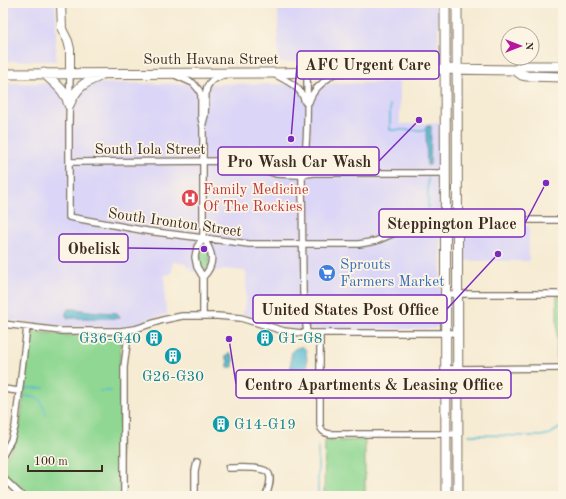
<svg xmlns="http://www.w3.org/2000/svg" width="566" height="499" viewBox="0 0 566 499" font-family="'Old Standard TT',serif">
  <rect width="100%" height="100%" fill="#fcf5e5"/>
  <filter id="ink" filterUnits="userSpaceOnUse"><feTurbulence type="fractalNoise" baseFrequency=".025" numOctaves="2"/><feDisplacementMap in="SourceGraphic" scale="8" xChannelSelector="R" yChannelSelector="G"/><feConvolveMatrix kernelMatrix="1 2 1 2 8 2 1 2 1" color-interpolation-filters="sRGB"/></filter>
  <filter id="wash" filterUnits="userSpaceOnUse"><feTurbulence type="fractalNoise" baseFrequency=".012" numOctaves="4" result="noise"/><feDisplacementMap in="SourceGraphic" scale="16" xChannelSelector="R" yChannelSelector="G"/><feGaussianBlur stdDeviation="0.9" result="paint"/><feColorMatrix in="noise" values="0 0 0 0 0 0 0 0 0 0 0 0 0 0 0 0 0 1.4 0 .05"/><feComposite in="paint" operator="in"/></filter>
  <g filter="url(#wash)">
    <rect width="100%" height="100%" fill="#f6ebd3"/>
    <path fill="#dbd6f7" d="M3,3H56V61H3Z
      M278,3H438V56L435,59H340L278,63Z
      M400,82V124L440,123L441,320L440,325L437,327L432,329H318L295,328L283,326L242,314L246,304V271L222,269V271H213L211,275L207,277H200L198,276L196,272H191V267L187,268L186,264L173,262L172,271L169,275H165V302L168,314L135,324L117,327L62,326L3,320V83L276,84L383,83Z
      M465,225L529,226V261H463V228Z"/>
    <path fill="#8fd792" stroke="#658058" d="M203,238L210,249L208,272L200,274L195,261Z
      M557,296H563V365H557Z
      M37,332L65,335H110L116,336L121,339V345L120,358V496H28L3,472V462L13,446L18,432L20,424L31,335L32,333Z
      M365,440V496H324L325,441Z"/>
    <path fill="#55bad4" stroke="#487279" d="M426,126H431L430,165H427Z
      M68,309H74L96,312L117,313L120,318H68L66,316V313Z
      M300,347H303L306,350C307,357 309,383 299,384C297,384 295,384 294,383C290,379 290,356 292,352C293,349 297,348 300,347Z
      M228,353H231V356H233V367H228V359H226V356H228Z"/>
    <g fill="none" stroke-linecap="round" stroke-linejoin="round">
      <path stroke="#55bad4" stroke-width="1.5" d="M390,105V130H426
        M428,178V208
        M26,388H44
        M100,391H111
        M25,396C42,398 41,399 46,415
        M469,435L541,436L550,434L563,426
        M318,446V496"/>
    </g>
  </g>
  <g filter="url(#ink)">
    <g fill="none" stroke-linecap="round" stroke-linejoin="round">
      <defs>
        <path id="street" d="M70,73L69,123V217L147,231L203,238L249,244H359L376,241L413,225L424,223L457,220H563
          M307,73C307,96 308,120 306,144C306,154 303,164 302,175L303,293L307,334
          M274,74C287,81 301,86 305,102
          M175,75L193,83L199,90L201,95V117L203,127V238C213,252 216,264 203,277
          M309,102C313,88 325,81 336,72
          M203,123L205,115L206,92L207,87L211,81L223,75
          M69,162L232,161L249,164L276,174L298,175L314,173H445
          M445,294H563
          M203,316V277L197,267L195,257L197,247L203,238
          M3,324L61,331H120L135,329L163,320L182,316H217L241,318L284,331L302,333H457
          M320,334V425C321,431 324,433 330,434H457
          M445,369L563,368
          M3,389L19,391
          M3,455L11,440L15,427L27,327
          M229,468C237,468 266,466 269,474C272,480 268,490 266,496
          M3,478L22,496
          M124,496V367L127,344V330
          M195,496V471L197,462"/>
        <path id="secondary" d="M61,3L62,29L68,41L70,49V73"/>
        <path id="primary" d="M445,3L446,496
          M457,3L458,496
          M515,70L522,75L527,76L563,77
          M44,73C54,83 66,90 69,105
          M3,74L274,73L445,69L515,70L519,68L525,66H563
          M69,105C77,87 83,83 100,76"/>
      </defs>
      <use href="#street" stroke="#7c6e5d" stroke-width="8"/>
      <use href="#secondary" stroke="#7c6e5d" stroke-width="10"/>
      <use href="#primary" stroke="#7c6e5d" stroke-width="11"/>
      <use href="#street" stroke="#fff" stroke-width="5.5"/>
      <use href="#secondary" stroke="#fff" stroke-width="8"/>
      <use href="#primary" stroke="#fff" stroke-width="9"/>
    </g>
  </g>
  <defs>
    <symbol id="hospital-disc" viewBox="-11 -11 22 22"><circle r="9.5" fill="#e0444e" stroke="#fcf5e5"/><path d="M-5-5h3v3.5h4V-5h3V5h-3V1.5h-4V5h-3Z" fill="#fff"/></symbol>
    <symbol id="supermarket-disc" viewBox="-11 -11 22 22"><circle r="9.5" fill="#3f7fe0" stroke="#fcf5e5"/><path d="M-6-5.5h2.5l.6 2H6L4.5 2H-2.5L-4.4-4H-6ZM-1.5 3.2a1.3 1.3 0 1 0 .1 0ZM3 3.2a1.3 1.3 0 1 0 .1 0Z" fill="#fff"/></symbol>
    <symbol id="building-disc" viewBox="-11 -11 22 22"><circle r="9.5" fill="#0f9aa8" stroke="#fcf5e5"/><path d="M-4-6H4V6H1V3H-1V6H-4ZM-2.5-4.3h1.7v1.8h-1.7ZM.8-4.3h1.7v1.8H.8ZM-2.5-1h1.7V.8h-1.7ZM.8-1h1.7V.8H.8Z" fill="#fff"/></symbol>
  </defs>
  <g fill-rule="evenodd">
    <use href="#hospital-disc" x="180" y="188" width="20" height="20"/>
    <use href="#supermarket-disc" x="317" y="263" width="20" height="20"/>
    <use href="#building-disc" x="144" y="328" width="20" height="20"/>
    <use href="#building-disc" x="255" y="328" width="20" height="20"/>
    <use href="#building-disc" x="163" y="346" width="20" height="20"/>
    <use href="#building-disc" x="211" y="414" width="20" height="20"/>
  </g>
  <g text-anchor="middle" stroke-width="3.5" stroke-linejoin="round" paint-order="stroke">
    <g font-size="15" fill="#3b2a1e" stroke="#fcf5e5">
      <text x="211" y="64">South Havana Street</text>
      <text x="150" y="154">South Iola Street</text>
      <text transform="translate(175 222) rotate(8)" y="5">South Ironton Street</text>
    </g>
    <g font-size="15" fill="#be3a42" stroke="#fcf5e5" text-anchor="start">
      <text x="203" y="194">Family Medicine<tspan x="203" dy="17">Of The Rockies</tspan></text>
    </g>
    <g font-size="15" fill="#366cbe" stroke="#fcf5e5" text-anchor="start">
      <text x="340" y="269">Sprouts<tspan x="340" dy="17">Farmers Market</tspan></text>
    </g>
    <g font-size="15" fill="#0d838f" stroke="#fcf5e5" text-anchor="start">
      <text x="141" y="343" text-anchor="end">G36-G40</text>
      <text x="278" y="343">G1-G8</text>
      <text x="173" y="381" text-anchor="middle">G26-G30</text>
      <text x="234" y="429">G14-G19</text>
    </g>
  </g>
  <path fill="none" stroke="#7b2cbf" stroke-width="1.5" d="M291 139L297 65M419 120L379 161M546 183L525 223M204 249L128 248M498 254L447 309M229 339L236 384"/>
  <g fill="#7b2cbf" stroke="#fcf5e5" stroke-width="1.5">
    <circle cx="291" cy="139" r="4"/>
    <circle cx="419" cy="120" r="4"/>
    <circle cx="546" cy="183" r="4"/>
    <circle cx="204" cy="249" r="4"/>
    <circle cx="498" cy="254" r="4"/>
    <circle cx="229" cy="339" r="4"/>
  </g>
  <g fill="#fcf5e5" stroke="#7b2cbf" stroke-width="1.5">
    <rect x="297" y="51" width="142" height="28" rx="4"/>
    <rect x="218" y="147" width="161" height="28" rx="4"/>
    <rect x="379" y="209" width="146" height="28" rx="4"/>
    <rect x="59" y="234" width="69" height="28" rx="4"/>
    <rect x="253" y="295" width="194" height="28" rx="4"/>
    <rect x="236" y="370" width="275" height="28" rx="4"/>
  </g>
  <g font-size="16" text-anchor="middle" font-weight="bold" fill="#3b2a1e">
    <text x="368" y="70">AFC Urgent Care</text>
    <text x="299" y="167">Pro Wash Car Wash</text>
    <text x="452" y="229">Steppington Place</text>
    <text x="94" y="254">Obelisk</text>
    <text x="350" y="315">United States Post Office</text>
    <text x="374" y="390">Centro Apartments &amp; Leasing Office</text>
  </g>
  <rect width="566" height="499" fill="none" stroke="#fcf5e5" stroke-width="16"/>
  <g transform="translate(520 46) rotate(90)"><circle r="19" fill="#fcf5e5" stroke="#afa495"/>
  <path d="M0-3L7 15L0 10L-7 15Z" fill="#b5179e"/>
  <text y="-6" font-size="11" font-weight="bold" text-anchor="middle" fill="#3b2a1e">N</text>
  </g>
  <path d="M28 465v6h74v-6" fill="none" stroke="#3b2a1e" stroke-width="2"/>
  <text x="34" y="465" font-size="12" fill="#3b2a1e" stroke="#fcf5e5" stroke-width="3" paint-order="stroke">100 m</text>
</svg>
